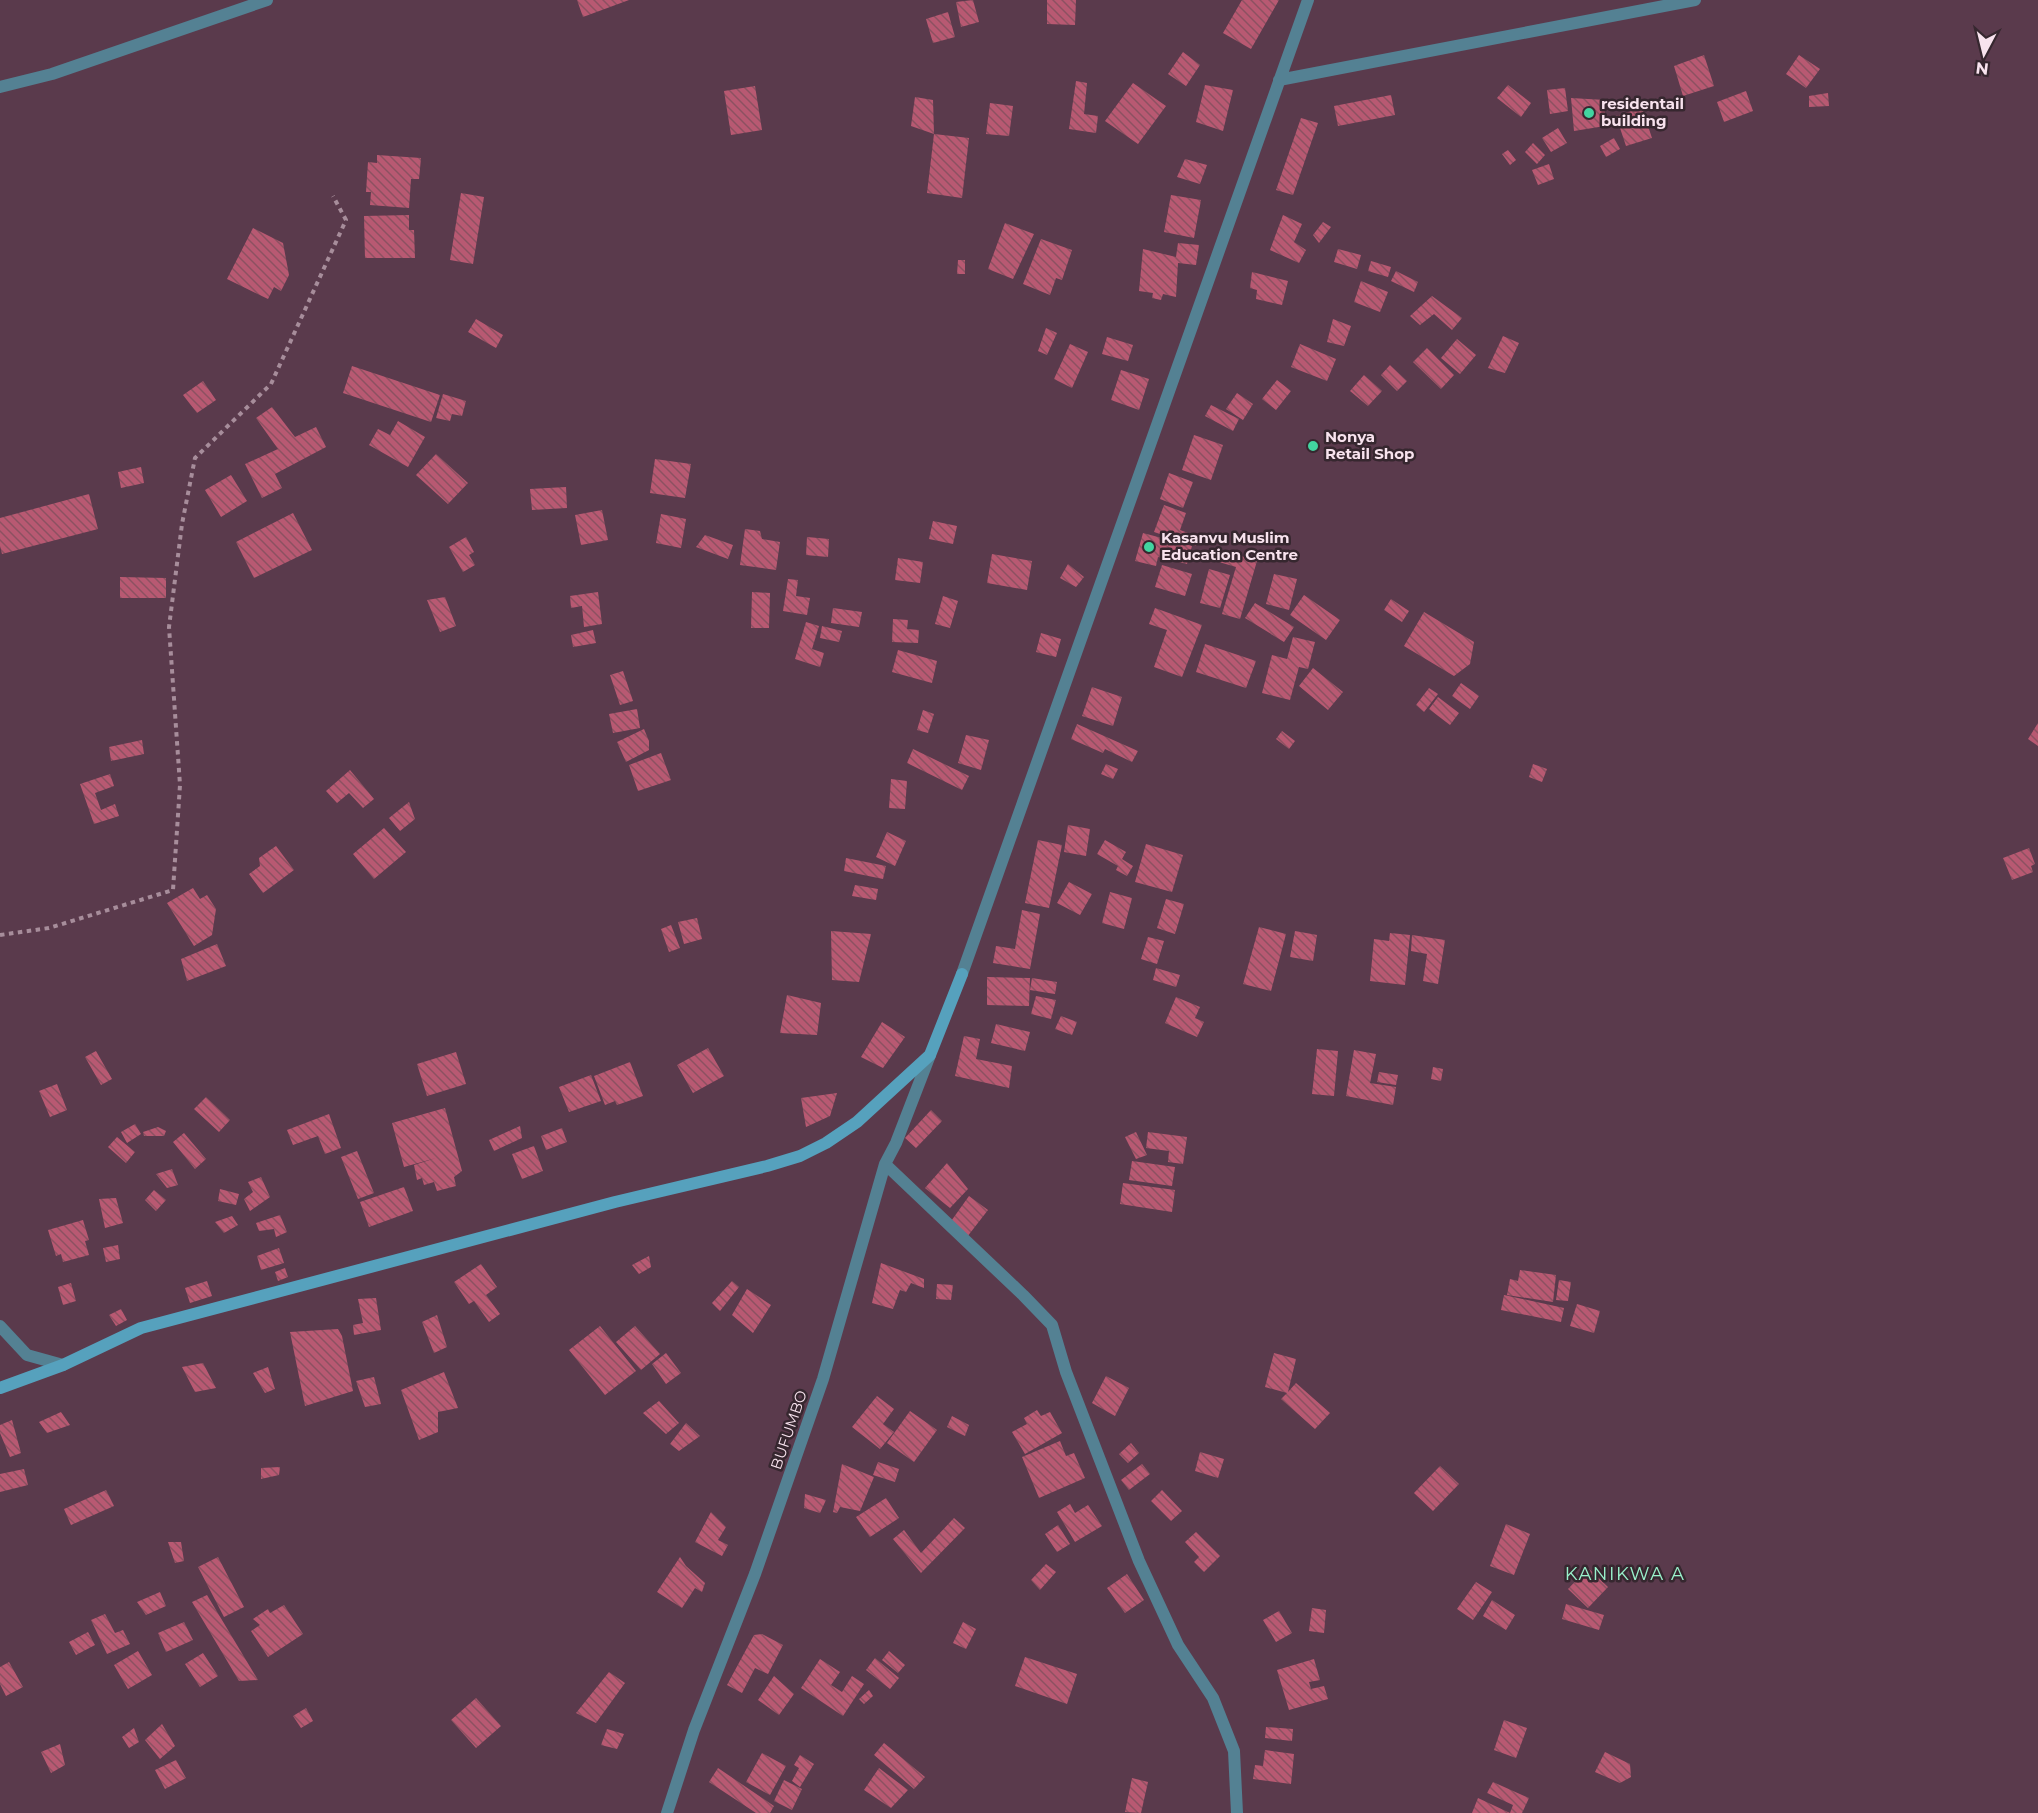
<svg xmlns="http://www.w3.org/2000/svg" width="2038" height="1813" viewBox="0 0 2038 1813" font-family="Montserrat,sans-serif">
  <defs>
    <pattern id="building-back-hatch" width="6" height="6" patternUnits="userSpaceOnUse" patternTransform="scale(1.5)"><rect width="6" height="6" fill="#b85972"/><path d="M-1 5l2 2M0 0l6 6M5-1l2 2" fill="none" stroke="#8c5161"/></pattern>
  </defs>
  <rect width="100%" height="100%" fill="#5a3a4c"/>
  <path fill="url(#building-back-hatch)" d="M577,0H629L583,17Z
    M973,0L979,22L961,27L956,2Z
    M1047,0H1076L1075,25L1047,24Z
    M1242,0H1279L1251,49L1223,33Z
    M948,12L955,37L933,43L926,19Z
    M1183,52L1200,65L1186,86L1168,74Z
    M1704,55L1714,86L1683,96L1674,66Z
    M1799,55L1820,69L1806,88L1786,74Z
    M1076,81L1087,83L1084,114L1098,116L1096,133L1069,129Z
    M1133,83L1166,106L1138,144L1105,121Z
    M1205,85L1233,90L1223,131L1196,122Z
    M1508,85L1531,103L1521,117L1497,98Z
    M755,86L762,130L731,135L724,91Z
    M1565,88L1568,111L1550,114L1547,90Z
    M1746,91L1753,111L1724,122L1717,102Z
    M1828,93L1829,106L1809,107V96Z
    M1391,95L1395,115L1338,126L1334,106Z
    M915,97L933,100L934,134L911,126Z
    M1571,98L1605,100V126L1574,131Z
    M990,103L1013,106L1009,136L986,134Z
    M1642,108L1652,138L1626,146L1616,116Z
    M1301,118L1318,123L1293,195L1276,190Z
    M1558,128L1567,143L1551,152L1542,138Z
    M934,134L969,138L962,198L927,193Z
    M1614,138L1620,149L1606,157L1600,146Z
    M1533,143L1545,155L1537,164L1525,152Z
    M1508,150L1516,160L1510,165L1502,154Z
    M377,155L421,158L419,179H411L409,208L370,205L371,192H366L368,162L377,163Z
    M1185,159L1207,165L1200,184L1177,177Z
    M1549,164L1554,179L1538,185L1532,170Z
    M461,193L484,197L473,264L450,260Z
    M1171,195L1201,200L1194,238L1164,232Z
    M409,215V230H414L415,258H365L364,216Z
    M1283,215L1302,224L1294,242L1306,250L1299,263L1270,250Z
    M1323,222L1331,227L1319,243L1313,235Z
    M1005,223L1034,234L1013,279L988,269Z
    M253,228L283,243L289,275L281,291L274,287L268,299L227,279Z
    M1041,239L1072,250L1062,280L1056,278L1050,295L1023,284Z
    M1178,243L1199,245L1196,265L1178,263L1176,297L1163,294L1161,300L1152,298L1153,293L1139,291L1143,249L1176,257Z
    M1338,249L1361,255L1357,269L1334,262Z
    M958,260H965V274H957Z
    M1371,261L1391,267L1388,277L1368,271Z
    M1396,271L1418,282L1414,292L1391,281Z
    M1252,272L1288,281L1282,305L1256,299L1257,290L1250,288Z
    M1361,281L1388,292L1380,312L1354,302Z
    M1432,296L1462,318L1452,330L1434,314L1420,325L1410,316Z
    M476,319L503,335L496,348L468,332Z
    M1333,319L1351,326L1344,346L1327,342Z
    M1046,328L1057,333L1047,355L1038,351Z
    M1503,336L1519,343L1505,373L1488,368Z
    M1107,337L1133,345L1128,361L1102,354Z
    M1457,339L1476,355L1460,374L1441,358Z
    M1070,344L1088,352L1072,388L1054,379Z
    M1300,344L1336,359L1327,381L1291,367Z
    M1427,348L1454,375L1441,389L1413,362Z
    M1390,365L1407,381L1397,391L1381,375Z
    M352,366L440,395L431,422L343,393Z
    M1121,370L1149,379L1139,410L1111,400Z
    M1364,375L1382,391L1368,406L1350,391Z
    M1277,380L1291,391L1276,410L1262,399Z
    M203,381L216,400L197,413L183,395Z
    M1237,393L1253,404L1243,420L1226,409Z
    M443,394L466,401L462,416L452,414L450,421L436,418Z
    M1211,405L1239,419L1233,431L1205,416Z
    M272,407L295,437L316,427L326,447L275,474L282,488L262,498L245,464L278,449L256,418Z
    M398,421L425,437L408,467L369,445L378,429L390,435Z
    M1194,435L1223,445L1211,480L1182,470Z
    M436,454L468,483L448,504L416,475Z
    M655,459L691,464L685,498L650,493Z
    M141,467L144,483L121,488L118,472Z
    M1169,473L1193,482L1183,508L1160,499Z
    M231,475L247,501L221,517L205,490Z
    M566,487L567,508L532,510L530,489Z
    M89,494L98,529L2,554L0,546V518Z
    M1164,505L1186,513L1180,530L1199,537L1196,546L1154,532Z
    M602,510L608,540L581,545L575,515Z
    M293,513L312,550L254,578L236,542Z
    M661,514L686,519L681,548L656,543Z
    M933,521L957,526L953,544L929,539Z
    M745,529L760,531L762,539L780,542L776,570L740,565Z
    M1143,533L1192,546L1187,564L1158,557L1156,566L1135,561Z
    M705,535L733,545L728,559L696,547Z
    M466,537L474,552L469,555L475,565L463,572L449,547Z
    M807,537L829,539L828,557L806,555Z
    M1223,550L1257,561L1240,619L1222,614L1236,567L1219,562Z
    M992,554L1032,561L1027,590L987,583Z
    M898,558L923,562L920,583L895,580Z
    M1068,564L1084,577L1076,587L1060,578Z
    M1162,565L1192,574L1185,596L1155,587Z
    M1209,569L1230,575L1220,608L1200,603Z
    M1274,574L1297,579L1289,610L1266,604Z
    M120,577L166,578V598H120Z
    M788,579L798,580L796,596L810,598L807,615L783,611Z
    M598,592L602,624L584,627L582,606L571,608L570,596Z
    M752,592L770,593L769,628H751Z
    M1304,595L1340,620L1326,640L1290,615Z
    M943,596L958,601L950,628L935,624Z
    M445,597L456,626L440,632L427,600Z
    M1391,599L1409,611L1402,622L1384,610Z
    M1255,603L1294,627L1284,642L1245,618Z
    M833,608L862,612L859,627L831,623Z
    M1155,608L1202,625L1182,677L1154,667L1167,630L1149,624Z
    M1424,612L1474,642L1470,664L1454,676L1404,646Z
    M893,619L908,620L907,629L919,630L918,643L892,642Z
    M806,622L819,626L812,649L824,653L820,667L795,659Z
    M822,626L842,631L839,642L820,638Z
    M593,630L596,643L573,647L571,635Z
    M1041,633L1061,639L1056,657L1036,652Z
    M1293,637L1315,642L1308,669L1299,667L1290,700L1262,693L1272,655L1287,659Z
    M1205,644L1256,661L1246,688L1196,672Z
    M898,650L937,661L932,683L892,672Z
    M1313,668L1343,692L1328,710L1299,686Z
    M623,671L633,701L620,705L610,675Z
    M1461,683L1479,696L1470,709L1452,696Z
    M1092,687L1122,697L1113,726L1082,716Z
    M1429,688L1438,694L1424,712L1416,705Z
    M1438,697L1459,713L1450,725L1429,709Z
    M637,709L640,728L613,733L609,714Z
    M923,710L934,714L928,733L917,730Z
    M2038,723V746L2028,739Z
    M1077,724L1138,751L1132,762L1105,749L1103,753L1071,739Z
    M644,729L649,741V750L626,762L617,742Z
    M1282,731L1295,741L1289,749L1276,739Z
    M966,735L989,740L981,770L958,763Z
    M142,740L144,754L111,761L109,747Z
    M913,749L969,776L962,790L907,763Z
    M661,753L671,780L638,791L629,765Z
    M1106,764L1118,769L1113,779L1101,774Z
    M1533,764L1547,769L1542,782L1529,777Z
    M350,770L374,799L363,808L349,793L337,803L326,791Z
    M110,774L114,786L95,793L101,810L115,804L119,816L94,824L80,784Z
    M891,779L907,781L905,809L889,808Z
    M409,802L415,819L400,831L389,818Z
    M1068,825L1090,829L1086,856L1064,852Z
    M384,828L406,852L374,879L353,854Z
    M887,832L906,841L895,866L876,857Z
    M1038,840L1062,845L1049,908L1025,903Z
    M1105,840L1126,852L1122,859L1133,866L1127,876L1116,870L1118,866L1097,854Z
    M1146,844L1183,855L1172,892L1135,882Z
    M276,846L294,870L263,893L249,874L260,866L259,858Z
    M2029,848L2035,864L2031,866L2033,872L2012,880L2003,858Z
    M846,858L886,866L883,879L844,871Z
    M1069,882L1092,894L1080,915L1057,903Z
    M855,885L878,889L876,900L852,896Z
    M193,888L200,899L207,895L216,909L212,935L194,946L167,903Z
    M1110,892L1132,898L1124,929L1102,923Z
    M1166,899L1184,904L1175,934L1157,928Z
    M1022,910L1040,914L1030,969L993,963L996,946L1015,949Z
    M697,918L702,939L684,944L678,922Z
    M671,925L680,948L669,952L661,929Z
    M1259,927L1286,934L1271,991L1243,984Z
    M831,931L871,934L859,982L832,980Z
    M1295,931L1317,935L1313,961L1290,957Z
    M1390,933L1410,935L1405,985L1370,981L1374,939L1389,941Z
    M1412,935L1445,940L1438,984L1423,981L1427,954L1411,951Z
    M1148,937L1164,941L1157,964L1141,959Z
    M217,944L226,966L187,981L181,959Z
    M1156,968L1180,975L1176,987L1153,980Z
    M987,977L1030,978L1029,1006L987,1005Z
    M1032,978L1057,982L1055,994L1030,990Z
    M787,995L821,1003L817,1035L780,1033Z
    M1036,996L1056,1000L1051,1019L1031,1014Z
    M1176,997L1200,1007L1195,1018L1204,1022L1197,1037L1165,1023Z
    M1061,1016L1077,1022L1072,1035L1055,1029Z
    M882,1022L905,1037L883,1068L861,1057Z
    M996,1024L1030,1032L1025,1051L991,1043Z
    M964,1036L980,1039L976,1059L1012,1066L1009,1088L955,1076Z
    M708,1048L724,1076L693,1093L677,1065Z
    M1317,1049L1338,1051L1334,1096L1312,1094Z
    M1354,1050L1376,1054L1370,1083L1396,1087L1393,1105L1346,1096Z
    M96,1051L112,1079L101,1085L85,1057Z
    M456,1052L466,1084L427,1096L417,1064Z
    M630,1062L643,1096L617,1105L615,1101L605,1105L594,1076Z
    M1433,1067L1443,1069L1441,1081L1431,1079Z
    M1379,1072L1398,1075L1396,1085L1377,1082Z
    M591,1075L601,1101L569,1112L559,1087Z
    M57,1084L67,1110L50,1117L39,1091Z
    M837,1093L830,1116L806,1127L801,1098Z
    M206,1097L230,1120L219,1132L194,1109Z
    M445,1108L462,1171L454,1177L456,1186L437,1191L434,1182L424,1185L422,1178L417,1180L414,1165L436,1158L404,1167L392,1123Z
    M931,1110L942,1121L916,1148L905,1138Z
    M329,1114L341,1148L325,1154L318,1136L293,1145L287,1130Z
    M135,1124L141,1134L127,1143L121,1132Z
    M520,1126L522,1138L494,1151L489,1140Z
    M158,1127L166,1131L164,1136H144L143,1132Z
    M562,1128L567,1142L546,1150L541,1136Z
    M1136,1132L1147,1155L1136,1159L1125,1137Z
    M1148,1132L1187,1137L1183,1164L1168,1162L1169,1151L1146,1148Z
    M184,1133L206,1159L195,1169L173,1142Z
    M117,1137L135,1152L126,1163L108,1147Z
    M534,1146L543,1171L522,1179L512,1154Z
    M357,1151L374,1193L358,1199L341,1157Z
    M1132,1161L1175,1167L1172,1186L1129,1180Z
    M947,1163L968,1189L950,1208L925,1188Z
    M172,1169L178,1185L167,1188L156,1174Z
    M261,1177L270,1197L250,1211L244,1199L253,1192L248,1182Z
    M1123,1183L1175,1190L1172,1212L1120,1204Z
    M404,1187L413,1211L369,1227L360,1202Z
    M220,1189L239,1194L236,1205L218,1201Z
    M154,1190L166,1200L156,1211L145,1200Z
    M969,1196L988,1210L967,1237L949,1224Z
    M116,1198L123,1223L105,1228L99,1199Z
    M280,1215L287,1232L276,1237L274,1229L259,1231L256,1223Z
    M232,1216L238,1225L224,1233L215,1222Z
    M83,1220L89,1240L85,1241L89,1255L63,1262L61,1254L56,1256L48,1230Z
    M118,1245L120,1259L106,1262L103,1248Z
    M279,1248L284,1263L261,1270L257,1256Z
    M649,1256L651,1267L639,1274L632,1265Z
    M881,1263L924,1279V1288L911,1283L906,1292L900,1290L893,1309L872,1303Z
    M481,1264L497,1287L486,1295L500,1314L489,1322L474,1301L469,1304L454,1282Z
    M285,1268L288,1277L278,1281L275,1272Z
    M1520,1270L1556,1275L1553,1302L1507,1295L1510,1279L1518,1281Z
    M1559,1280L1571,1282L1568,1301L1556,1300Z
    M207,1281L212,1296L190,1303L185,1288Z
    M732,1281L739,1287L720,1311L712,1303Z
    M71,1283L76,1301L63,1305L58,1287Z
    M937,1284L953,1285L951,1300L936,1299Z
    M747,1289L771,1305L753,1333L732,1315Z
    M1504,1295L1564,1308L1561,1322L1501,1310Z
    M376,1298L381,1330L354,1335L353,1325L363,1323L358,1299Z
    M1577,1304L1600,1311L1594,1333L1570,1326Z
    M121,1309L127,1320L116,1326L109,1315Z
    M437,1315L447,1347L434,1353L422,1322Z
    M600,1326L636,1371L605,1395L569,1350Z
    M635,1326L660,1354L641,1370L616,1342Z
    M338,1329L342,1336L353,1391L305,1406L290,1332Z
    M666,1353L681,1373L666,1384L652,1364Z
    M1274,1353L1296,1359L1288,1392L1296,1383L1330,1413L1315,1429L1281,1399L1287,1393L1265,1387Z
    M203,1363L216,1388L195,1392L182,1367Z
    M268,1367L275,1389L265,1393L253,1373Z
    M444,1372L458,1408L438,1412V1432L419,1440L401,1390Z
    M1106,1376L1129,1388L1115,1416L1092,1403Z
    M374,1377L381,1404L365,1407L356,1381Z
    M877,1396L894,1409L883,1424L894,1432L880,1449L852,1427Z
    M659,1401L679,1423L666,1434L643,1413Z
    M1037,1410L1041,1416L1050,1412L1062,1433L1025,1454L1012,1432L1027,1424L1024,1418Z
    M910,1411L937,1430L914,1462L887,1443Z
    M61,1412L70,1425L47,1433L39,1422Z
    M952,1416L969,1425L965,1436L947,1427Z
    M12,1420L21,1453L10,1457L0,1433V1425Z
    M686,1423L700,1436L679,1451L670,1444Z
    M1060,1441L1066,1456L1074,1453L1085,1478L1039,1498L1022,1457Z
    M1131,1443L1139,1453L1128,1463L1119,1454Z
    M1200,1452L1224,1459L1218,1478L1195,1471Z
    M878,1462L899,1469L895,1482L873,1475Z
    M842,1464L874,1477L860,1511L840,1507L837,1513L833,1512Z
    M1142,1464L1150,1474L1129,1490L1121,1480Z
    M1440,1466L1459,1484L1433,1511L1414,1493Z
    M280,1467L279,1475L261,1479V1468Z
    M24,1469L28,1485L0,1492V1474Z
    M106,1490L114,1506L71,1525L64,1509Z
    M1162,1490L1182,1511L1171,1521L1151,1501Z
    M805,1494L826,1500L820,1513L804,1508Z
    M886,1498L899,1518L870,1537L856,1517Z
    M1070,1504L1075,1513L1088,1505L1102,1526L1075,1542L1057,1512Z
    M711,1512L726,1527L718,1540L728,1545L722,1556L695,1542Z
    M954,1518L965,1528L921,1573L893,1539L904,1530L921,1553Z
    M1506,1524L1530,1534L1514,1575L1490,1566Z
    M1058,1525L1070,1544L1057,1552L1045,1534Z
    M1196,1532L1220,1556L1204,1572L1194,1562L1199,1557L1185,1542Z
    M168,1542H181L184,1561L175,1563Z
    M218,1557L244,1607L224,1617L198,1567Z
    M680,1557L686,1566L705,1583L702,1592L695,1588L682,1608L657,1592Z
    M1046,1564L1056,1572L1040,1590L1031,1580Z
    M1588,1568L1608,1587L1588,1608L1568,1589Z
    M1127,1574L1144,1600L1125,1613L1107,1588Z
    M1476,1582L1492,1592L1473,1620L1457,1609Z
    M160,1592L166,1606L146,1615L137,1602Z
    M207,1595L258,1680L239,1681L192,1602Z
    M1492,1600L1515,1615L1506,1630L1483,1616Z
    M1566,1604L1604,1615L1599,1630L1562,1619Z
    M284,1605L303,1634L268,1657L251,1631L260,1625L253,1619L268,1609L270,1613Z
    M1312,1608L1326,1610L1324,1633L1309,1631Z
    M1279,1611L1292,1633L1276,1642L1263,1620Z
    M105,1614L115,1633L123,1630L130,1644L107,1654L91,1620Z
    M184,1622L193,1640L166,1652L158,1633Z
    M963,1622L976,1629L966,1649L953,1643Z
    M88,1632L95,1645L76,1655L69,1642Z
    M762,1634L783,1645L768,1674L755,1668L742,1693L727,1685L754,1635Z
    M138,1651L152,1675L128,1689L114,1665Z
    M889,1651L905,1665L898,1673L882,1660Z
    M203,1653L218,1676L200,1687L185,1664Z
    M1025,1657L1077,1674L1067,1704L1015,1686Z
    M875,1658L899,1678L890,1689L866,1670Z
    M820,1659L840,1672L831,1685L842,1692L852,1676L864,1684L843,1716L801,1688Z
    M1314,1659L1320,1680L1309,1682L1311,1689L1324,1686L1328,1699L1289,1710L1277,1670Z
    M9,1662L23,1687L6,1696L0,1684V1667Z
    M609,1672L625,1683L596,1723L576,1713Z
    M774,1676L794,1694L779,1715L758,1700Z
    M869,1690L873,1696L864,1704L859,1699Z
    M476,1698L501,1726L476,1748L451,1720Z
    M306,1708L313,1721L301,1728L293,1716Z
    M1504,1720L1527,1728L1516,1758L1494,1750Z
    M162,1724L175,1746L160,1759L145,1740Z
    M1266,1727L1293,1729L1292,1741L1265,1738Z
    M134,1728L139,1742L129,1748L122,1737Z
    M607,1729L624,1734L617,1749L601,1745Z
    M884,1743L925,1777L914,1789L874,1755Z
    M60,1744L65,1765L51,1773L41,1752Z
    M1265,1750L1294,1754L1291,1784L1253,1779L1255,1765L1263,1766Z
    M1605,1752L1630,1764L1631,1777L1620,1783L1595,1772Z
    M762,1753L786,1766L770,1795L746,1782Z
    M800,1755L814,1764L800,1787L792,1781L799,1768L794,1765Z
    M176,1760L186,1778L165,1789L155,1770Z
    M718,1768L774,1806L770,1813H756L709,1782Z
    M879,1768L908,1790L891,1808L864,1790Z
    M1132,1778L1148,1782L1141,1813L1125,1812Z
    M784,1780L802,1789L792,1810L774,1801Z
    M1493,1782L1529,1798L1522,1813H1472L1478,1798L1510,1813L1513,1805L1487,1793Z"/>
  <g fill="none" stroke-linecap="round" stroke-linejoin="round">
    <path stroke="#a78d9b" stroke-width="4" stroke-dasharray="4.5 4.5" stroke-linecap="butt" d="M0,935L49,928L173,890L180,785L169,627L182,524L195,458L271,384L346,220L333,196"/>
    <path stroke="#548193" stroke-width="12" d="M1279,80L1695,0
      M0,87L52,74L267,0
      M962,974L1308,0
      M885,1164L1023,1295L1052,1325L1066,1372L1139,1561L1178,1645L1213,1698L1234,1751L1237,1813
      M0,1326L27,1355L63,1365
      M667,1813L694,1730L755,1574L823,1379L885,1164L896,1143L930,1055"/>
    <path stroke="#56a1bd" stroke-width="12" d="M0,1388L63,1365L141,1328L615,1202L767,1166L800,1156L826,1143L857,1122L930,1055L962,974"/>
  </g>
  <g fill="#42d4a0" stroke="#36272f" stroke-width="2">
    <circle cx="1589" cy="113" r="6"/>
    <circle cx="1313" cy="446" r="6"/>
    <circle cx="1149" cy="547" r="6"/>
  </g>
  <g text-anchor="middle" stroke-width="5" stroke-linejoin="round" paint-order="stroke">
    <g font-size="15" font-weight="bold" fill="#f8e3ee" stroke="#36272f" text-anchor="start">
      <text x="1601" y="109">residentail<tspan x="1601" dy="17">building</tspan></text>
      <text x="1325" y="442">Nonya<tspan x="1325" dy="17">Retail Shop</tspan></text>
      <text x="1161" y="543">Kasanvu Muslim<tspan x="1161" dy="17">Education Centre</tspan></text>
    </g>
    <g font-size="15" fill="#f8e3ee" stroke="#36272f">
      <text transform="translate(789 1430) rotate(-71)" y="5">BUFUMBO</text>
    </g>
    <g font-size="18" letter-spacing="1.5" fill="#9af2cc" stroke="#36272f">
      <text x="1625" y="1580">KANIKWA A</text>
    </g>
  </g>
  <g transform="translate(1984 54) rotate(187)" stroke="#36272f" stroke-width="4.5" paint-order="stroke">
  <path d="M0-4.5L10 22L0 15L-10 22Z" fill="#f8e3ee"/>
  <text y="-9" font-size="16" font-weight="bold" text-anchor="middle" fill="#f8e3ee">N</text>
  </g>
</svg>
